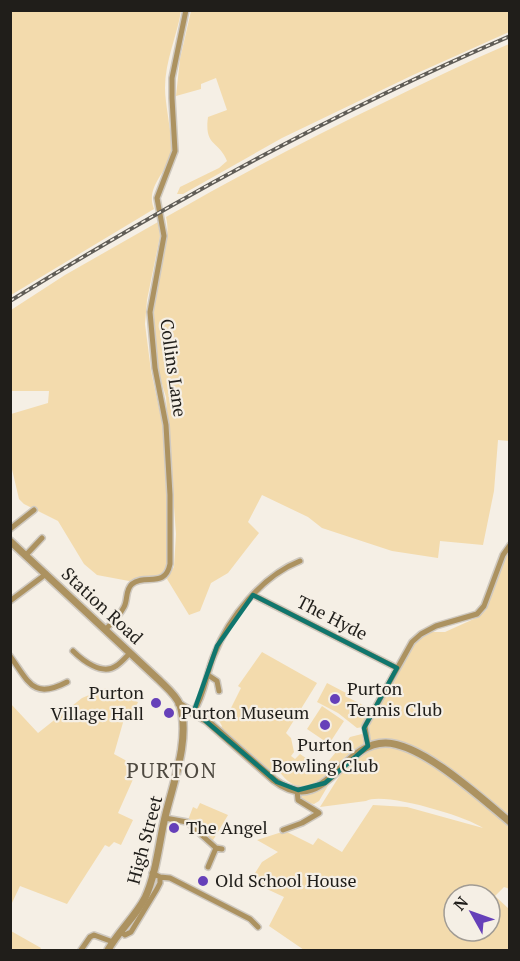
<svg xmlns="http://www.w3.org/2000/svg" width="520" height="961" viewBox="0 0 520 961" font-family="'PT Serif',serif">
  <rect width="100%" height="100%" fill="#f5efe5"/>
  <path fill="#f3dbad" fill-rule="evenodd" d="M11,10L181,11C177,36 165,61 165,88C165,106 173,137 171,153C167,173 145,187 154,209L11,295Z
    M191,11H509V32L413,75L282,138L183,194H177L180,187L219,168L227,161C219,140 204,147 208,117L227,110L216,78L201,84V89L176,96L180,59Z
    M509,44V441L498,440L494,491L483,545L440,541L438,558L392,551L322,528L308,517L262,495L248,522L259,533L228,573L211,583L200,611L189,615L167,579L174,567L176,534L166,397C157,369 151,338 154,309C155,294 157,277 161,262C165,246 170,234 166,217C237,176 310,138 385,102C426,82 467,62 509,44Z
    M158,222L160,236L147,300L145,324L151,371L163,427L167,507L166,567L162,575L155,578L129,581L97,575L84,564L58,521L24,504L19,499L11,465V414L48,403L49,391H11V310L65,275Z
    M509,549L510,889L504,887L495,896L509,909V950H304L269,926L284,897L250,881L262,862L278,852L257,840L285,831L313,845L318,838L342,852L373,805L407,807L483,828C466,816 382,791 366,801L320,807L345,767L369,748L371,740L368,726L357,728L338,713L317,702L327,683L348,694L347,697L375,711L417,638L428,632H445L476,618L486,610L505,556ZM454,895H490V931H454Z
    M262,652L317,683L286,733L291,738L294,752L291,756L295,759L300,754L322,769L336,752L334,750L338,746L342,749L350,737L362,734L365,736V742C359,749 350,752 343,759C323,778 301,803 279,771L274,776L252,755L220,729L222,726L217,717L221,715L226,718L241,688L238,686Z
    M106,688L138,702L134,711L124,719L114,754L125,760L132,768L130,775L134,777L118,813L133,820L121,845L114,842L109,847L105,845L67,904L20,886L11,905V704L38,733L82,698Z
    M322,706L344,721L329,744L307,729Z
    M329,784L319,801L314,804L304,802L300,798V793L316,790Z
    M200,803L228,815L212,842L188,820L193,807L197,809Z
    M11,931L41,948L40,950H11Z"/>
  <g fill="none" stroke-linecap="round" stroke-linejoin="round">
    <defs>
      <path id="minor" d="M10,529L34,510
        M26,555L42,538
        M253,595L397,668
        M10,601L46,574
        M106,629C112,623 120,615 124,607C128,600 125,590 132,584C145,573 165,589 170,564V495L166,425L155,368L150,312L164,236L157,198L175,151L172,98V78L186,10
        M73,651C82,660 102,676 116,666C121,663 126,657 130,653
        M10,656C29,682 33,700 67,682
        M208,675L217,681L219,691
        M194,711C205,694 206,674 214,655C229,617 262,576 300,561
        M368,746L365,726L412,642L421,634L436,626L477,614L484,606L503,555L510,545
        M165,818L187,822L216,848
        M283,830L302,823L319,813L298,800L297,790
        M208,867L216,848L222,849
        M152,873L160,877L170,878L250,919L258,927
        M121,932L125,935L131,932L157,889L160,883V877
        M81,950L90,937L94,935L113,942"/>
      <path id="tertiary" d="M10,541L159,680C166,687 176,695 180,705C190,738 174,781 166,813C159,840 157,872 145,898C135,917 118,932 108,950
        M179,704L207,721L274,780C325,819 341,742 386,743C423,744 481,798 510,822"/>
    </defs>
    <use href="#minor" stroke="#cfc9c0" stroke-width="8"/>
    <use href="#tertiary" stroke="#cfc9c0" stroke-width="10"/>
    <use href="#minor" stroke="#ac9260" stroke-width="5"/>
    <use href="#tertiary" stroke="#ac9260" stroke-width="7"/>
    <defs>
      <path id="rail" d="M10,301C171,202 336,111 510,36"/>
    </defs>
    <use href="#rail" stroke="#605d57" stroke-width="4"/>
    <use href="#rail" stroke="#f5efe5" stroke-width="1.5" stroke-dasharray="4.5" stroke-linecap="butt"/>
  </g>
  <path fill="none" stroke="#0f766e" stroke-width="4.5" stroke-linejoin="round" d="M253,595L397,668L364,728L368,746L325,783L298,790L277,782L194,711L217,646Z"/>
  <g fill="#6640b9" stroke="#f5efe5" stroke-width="2">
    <circle cx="335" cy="699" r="6"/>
    <circle cx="156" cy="703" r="6"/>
    <circle cx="169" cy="713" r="6"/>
    <circle cx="325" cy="725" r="6"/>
    <circle cx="174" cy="828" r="6"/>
    <circle cx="203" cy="881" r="6"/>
  </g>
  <g text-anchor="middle" stroke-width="4.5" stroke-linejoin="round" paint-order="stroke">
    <g font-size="18" fill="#201e1a" stroke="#f5efe5">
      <text transform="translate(173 368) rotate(82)" y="6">Collins Lane</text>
      <text transform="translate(102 606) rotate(43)" y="6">Station Road</text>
      <text transform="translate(332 618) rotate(27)" y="6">The Hyde</text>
      <text transform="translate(145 840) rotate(-75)" y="6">High Street</text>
    </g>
    <g font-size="18" fill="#201e1a" stroke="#f5efe5" text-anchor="start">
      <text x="347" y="695">Purton<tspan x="347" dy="21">Tennis Club</tspan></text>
      <text x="144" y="699" text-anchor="end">Purton<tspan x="144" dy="21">Village Hall</tspan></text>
      <text x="181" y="719">Purton Museum</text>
      <text x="325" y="751" text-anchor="middle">Purton<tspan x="325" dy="21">Bowling Club</tspan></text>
      <text x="186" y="834">The Angel</text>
      <text x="215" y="887">Old School House</text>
    </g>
    <g font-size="21" letter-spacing="1.5" fill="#4e4940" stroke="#f5efe5">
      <text x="172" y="778">PURTON</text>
    </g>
  </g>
  <rect width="520" height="961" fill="none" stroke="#201e1a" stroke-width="24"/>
  <g transform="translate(472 913) rotate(310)"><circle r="28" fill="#f5efe5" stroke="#a09b94" stroke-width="1.5"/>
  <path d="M0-4.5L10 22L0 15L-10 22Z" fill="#6640b9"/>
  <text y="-9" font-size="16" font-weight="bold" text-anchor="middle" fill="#201e1a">N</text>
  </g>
</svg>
